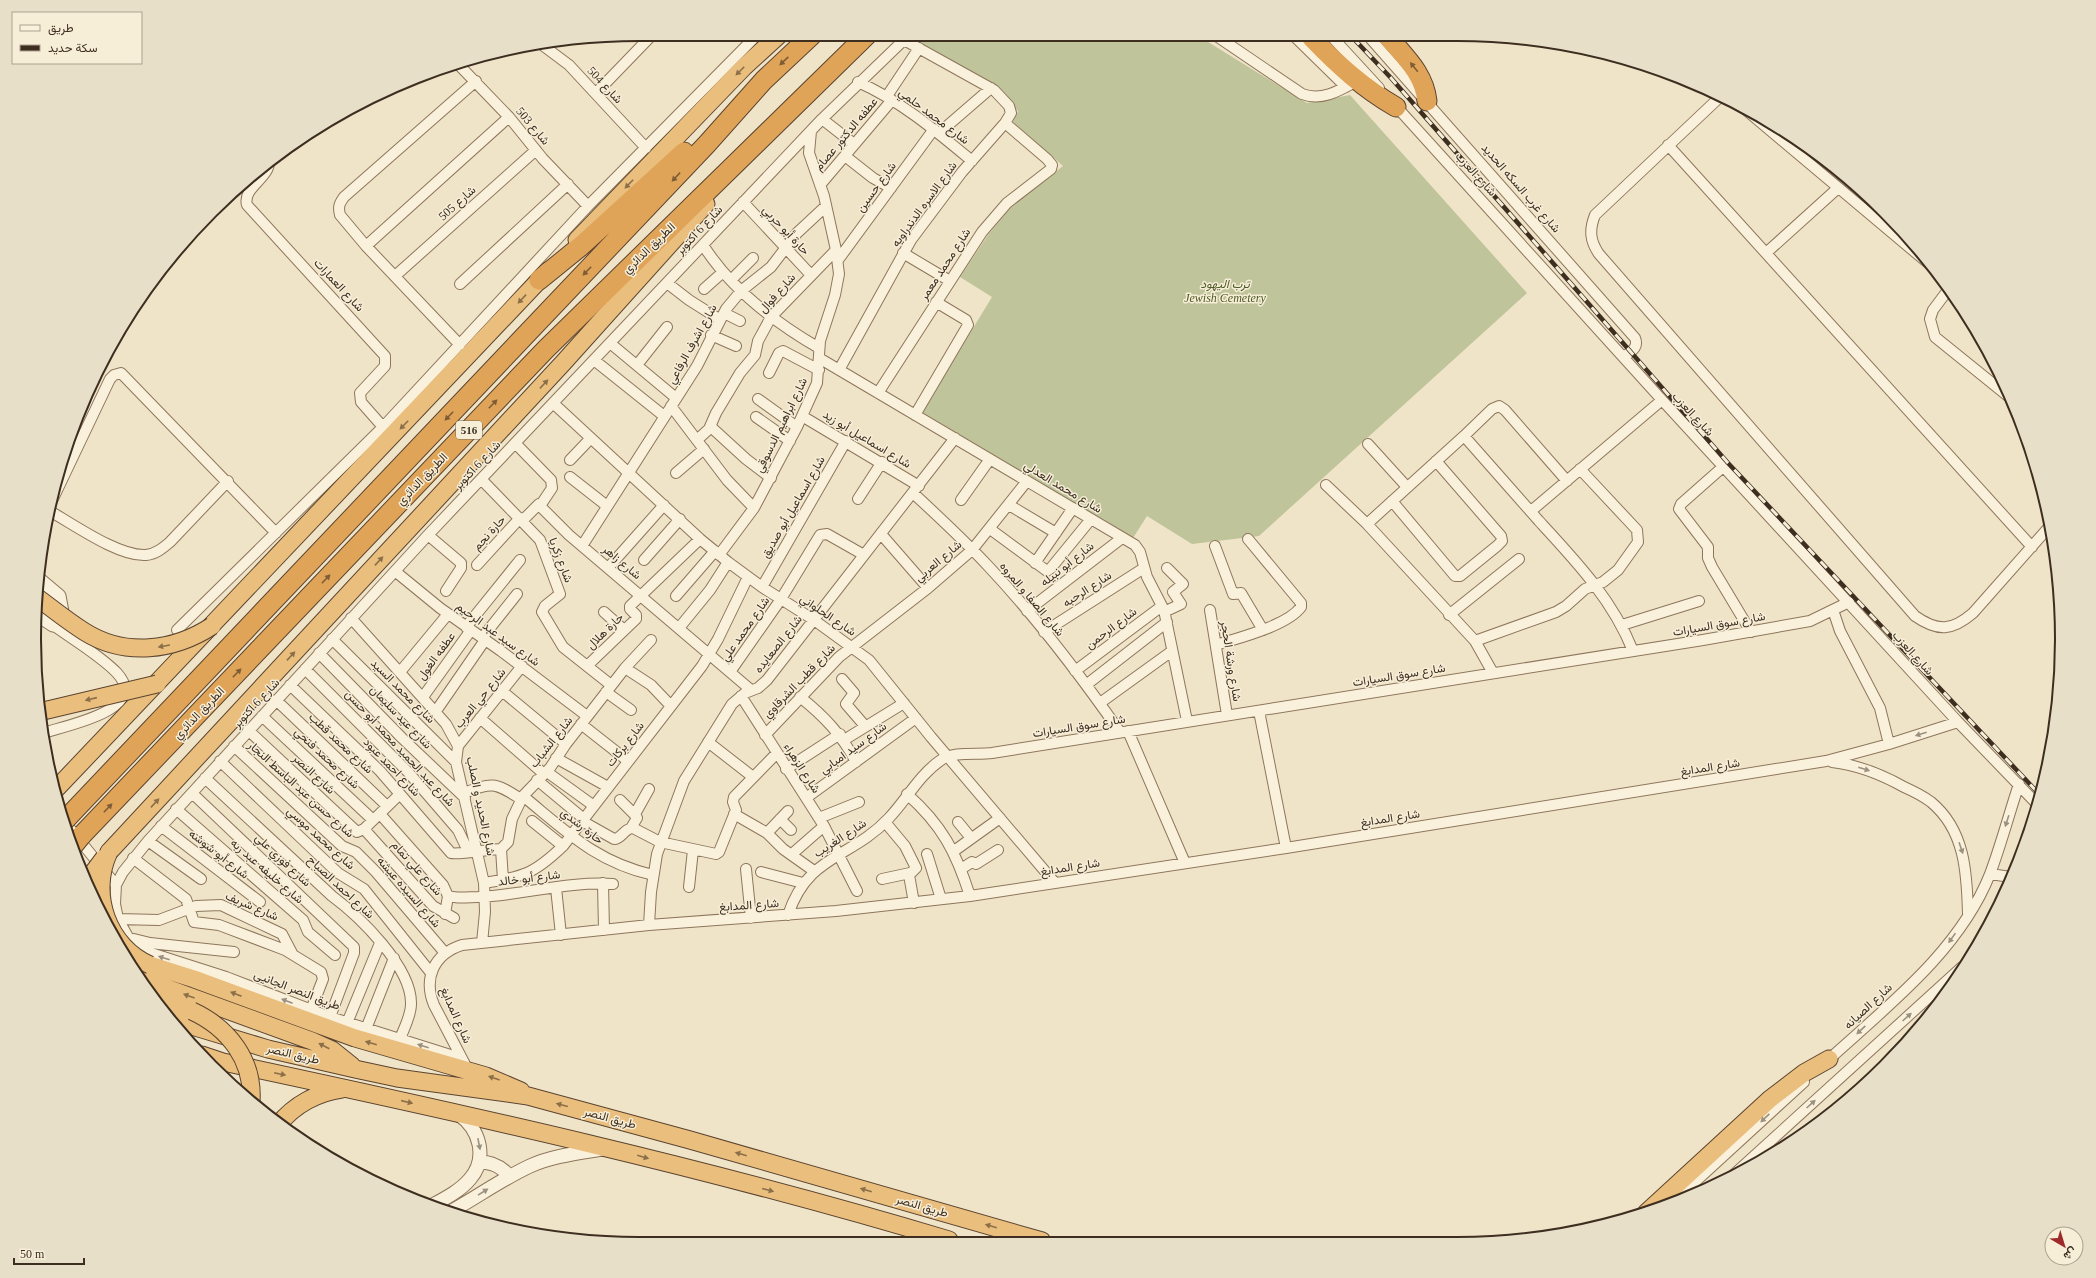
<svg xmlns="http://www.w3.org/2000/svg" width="2096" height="1278" viewBox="0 0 2096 1278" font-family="'Times New Roman',Vazirmatn,serif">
  <rect width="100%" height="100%" fill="#f0e4c8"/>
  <path fill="#bfc49a" d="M919,36L1200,37L1307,103L1350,95L1527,293L1259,536L1192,544L1147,516L1133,538L922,412L992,297L960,277L988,235L1011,207L1063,166L1013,122L1018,111L993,86L914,40Z"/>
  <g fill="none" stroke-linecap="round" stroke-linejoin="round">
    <defs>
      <path id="minor" d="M1218,37L1302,94C1323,102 1342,89 1360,79
        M1296,38L1346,87
        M1333,38L1379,88
        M1370,38L1635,338C1639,348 1631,351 1624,357
        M541,44L569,65L646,148
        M457,63L509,117L543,159L588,206
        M858,82C901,101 936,131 972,161
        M596,93L653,34
        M887,96L919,48
        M1721,96L1595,215C1589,230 1590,241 1599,254L1915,616C1938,632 1952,631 1973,613L2049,527
        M1394,104L1662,400L1958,722L2038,805
        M1740,105L1928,263
        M822,119L854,144
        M939,133L991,88
        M1668,145L2032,547
        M845,156L873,178L891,188
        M269,160C271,178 242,187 247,205L385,356V366L360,393L361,402L383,427
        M820,185L892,100
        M743,202L811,275
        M703,245C731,289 774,322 819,348
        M366,246L509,117
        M903,253L950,281
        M1766,253L1838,188
        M838,260L934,129
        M395,276L536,150
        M731,280L753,258
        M667,283L689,300L719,319
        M460,284L568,184
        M704,289L723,272
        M1948,290L1933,310L1930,319L1935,337L2008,396
        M724,313L740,321
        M711,335L736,346
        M610,343L676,398
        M460,345L366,246L340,215C338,207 339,204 344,197L476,81
        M819,358L1135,545L1140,552L1147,577L1164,610L1187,721
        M594,360L664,416
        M637,365L667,327
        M839,370L911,240L962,172L1005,123L1011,113L1009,106L994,90L904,40
        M769,373L779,353L783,351L819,370
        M878,393L982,232L1007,203L1051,169L1052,165L1047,159L1005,123
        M758,399L797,427
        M553,403L700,539L728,562L762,587L814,620L869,660L931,737L1055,883
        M671,406L727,480L754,508
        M915,415L968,325L966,320L936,302
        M802,416L919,486
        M756,417L790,441
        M711,427L746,459L771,478
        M1464,436L1492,409L1499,406L1505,410L1567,481
        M697,440L709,429L716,413L740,373L755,355L758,341L771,317L836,250
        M515,443L551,480L552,488L540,506L569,535L751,690
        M1368,444L1407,487
        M570,460L591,438
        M1724,466L1681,504L1679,509L1708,547V558L1712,567L1751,632
        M676,473L704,449
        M570,477L607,506
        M481,479L540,540L560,594L545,606L542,612L563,647L611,685
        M1326,485L1367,524L1464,436C1489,464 1514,493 1539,521C1575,560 1613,600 1633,651
        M913,493C939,517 965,541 989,567C1037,618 1080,675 1120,732
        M858,499L882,462
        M961,500L990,459
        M1392,501L1455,576H1460L1497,546L1502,541L1501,536L1436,461
        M50,505L110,379L114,375L121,373L276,533
        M1009,505L1056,533
        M48,510C73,524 119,557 146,555C156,554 163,548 170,542L228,481
        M1531,511L1662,400
        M523,520L539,504
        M1367,524L1475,641L1493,673
        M990,529L1047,571L1051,568L1091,519
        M881,534L928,588
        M428,535L461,563V568L446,591
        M582,546L697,366L726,309L741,291L771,267L797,233L826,206
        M1215,546L1233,594L1241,593L1263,630
        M719,555L754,508L797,427L817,383L820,341L835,295L839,274L836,250L824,196L809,153L811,131
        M644,560L680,519
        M1035,563L1073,508
        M477,565L520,518
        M608,568L664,505
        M396,572L440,608L501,651L587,716
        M762,587L846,441
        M676,596L715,551
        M1210,610L1227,715
        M1833,610L1840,631L1880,708L1889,744
        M1027,611L1122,538
        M604,612L624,630
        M1164,612L1181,604L1173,592L1183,584L1167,568
        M1449,615L1519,559
        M351,618L446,724L458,746L456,762L484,883L485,912L482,943
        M1622,625L1699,601
        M466,627L520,560
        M679,628L710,590L728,562
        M177,630L383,427L588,206L757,35
        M1044,632L1144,568
        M482,638L517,594
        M332,639L456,762
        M1475,641L1556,612L1566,606L1585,589L1603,582L1618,570L1638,542L1637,530L1580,469
        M1216,645C1238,638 1287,626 1301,607V603L1248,539
        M319,653L402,738L465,798
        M587,666L636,619V615L630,609V606L700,539
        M625,668L651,685L671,706
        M305,669L408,772L458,830L468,851
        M1075,671L1162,606
        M400,672L448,614
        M730,672L781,599L820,535L827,534L864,555
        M842,679L854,693L846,704L865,726
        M290,685L380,771L451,853C457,855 491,849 501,849L508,842L512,819L523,796L550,768L566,744L625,668L651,640
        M1086,685L1167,622
        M502,691L566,744
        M606,692L631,710
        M741,696L824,826L857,891
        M423,697L471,630
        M800,697C824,716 842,735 856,762
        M276,700L387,806
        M1100,703L1172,651
        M436,711L485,640
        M1259,711L1286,848
        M262,716L373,820
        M480,718L544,774
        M581,724L628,761
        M248,730L357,832L364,829L400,794
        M1128,731L1185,863
        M43,733C64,726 151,710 117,673C101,656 72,639 53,625
        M765,735L839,657L928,588L972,550L1027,481
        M844,740L904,703
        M708,742L753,777
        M234,746L342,846L356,852L376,872L445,953
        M458,746L522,666
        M556,758L608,787
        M220,761L338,873L364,889L431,973
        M1832,762C1858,765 1881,774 1904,787C1913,791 1923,796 1931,802C1965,830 1967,873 1968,914
        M786,769L840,734
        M547,772L594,806
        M205,778L332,896C359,916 412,967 411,1004C411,1016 404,1028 400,1039
        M537,780L584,819
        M192,793L354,947V953L330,1017
        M464,793C493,782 494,782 521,799
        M907,794C942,825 956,852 970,896
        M523,796C567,832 596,862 653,875
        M806,798L916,718
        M620,800L635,815
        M176,809L303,920L308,932L335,955
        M380,814L443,885L448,896L445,914
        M734,814L767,833L783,849L814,871
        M819,818L859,802
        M780,819L791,830
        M63,820L116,885
        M532,821L563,846
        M582,821L614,839C622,839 624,828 633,828L660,842L716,854L719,852L736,810L733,802L734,797L777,753
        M885,822L905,846L916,868L909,875L914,903
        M958,822L971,838
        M161,826L260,902
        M631,828L637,818L635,814L649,789
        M364,829L433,906L454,918
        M767,833L788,811
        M148,841L201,879
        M501,849L503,880
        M954,851L1000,818
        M792,854L824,826
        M927,854L941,899
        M133,858L186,899L194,922L219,925L285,950L321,972L323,979L311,1010
        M746,869L751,918
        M961,869L972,862L976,864L998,850
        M761,872L803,883
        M1990,874L2011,877
        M882,879L910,873
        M484,883C523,877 534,874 563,846L702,666L718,639L748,577
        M603,883L604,930
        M689,887L693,850
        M556,888L561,935
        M448,896C458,899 469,897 478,897C523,895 568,881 613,884
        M788,915C808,854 851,859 889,818C907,799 919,775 941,760C954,751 977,755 992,753L1703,640L1810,621L1849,602
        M118,919L159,920L196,906L221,905L282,934L292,953
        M649,925L651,892L657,854L684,781L732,704L745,693L758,688L767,680L955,438
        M134,939L150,943L234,952
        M347,1023L380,943
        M366,1029L394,958
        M460,1058L330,1017L226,977L151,953L141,947L128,937L118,919L115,904L116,885L123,872L148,841L428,535L822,119L908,36
        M1826,1062C1886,1007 1959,952 1990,874C2001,845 2009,814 2019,784
        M468,1070L434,1005C423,978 434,954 462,945L649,925L836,911L970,896L1286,848L1826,761L1889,744L1958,722
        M1730,1178L1962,967
        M1672,1203L1804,1082"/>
      <path id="tertiary" d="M36,614L53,625L62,612L59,596L40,580
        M479,1162C492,1162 501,1166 509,1176
        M431,1206C444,1199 460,1191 470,1179C488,1158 480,1129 458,1114
        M450,1212C477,1197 502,1179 530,1166C552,1156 578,1153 602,1149"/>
      <path id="trunk" d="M577,240L744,67L779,35
        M56,789L548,271
        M109,852L563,363L706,204
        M150,965L194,979L355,1038L486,1076L521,1091
        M139,978L312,1041L332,1050L352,1066
        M154,997L192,1011
        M172,1020L268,1049L355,1069L397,1078L528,1096L690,1140L1042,1241
        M202,1055L223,1062C467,1114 710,1168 949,1240
        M279,1124C294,1105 318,1092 342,1089
        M1646,1213L1770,1099L1804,1073L1829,1059"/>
      <path id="motorway" d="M1312,38C1338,65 1363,88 1396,107
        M1389,38C1406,58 1424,74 1427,101
        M539,280L581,246L684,152
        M67,818L707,144L764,80L812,35
        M81,836L546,349L867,35"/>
    </defs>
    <use href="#minor" stroke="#8d765c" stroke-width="12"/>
    <use href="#tertiary" stroke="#8d765c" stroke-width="15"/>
    <use href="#trunk" stroke="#5b4430" stroke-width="19"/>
    <use href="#motorway" stroke="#5b4430" stroke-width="21"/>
    <use href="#minor" stroke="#faf1dc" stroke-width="10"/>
    <use href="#tertiary" stroke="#faf1dc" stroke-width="13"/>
    <use href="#trunk" stroke="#eabe7c" stroke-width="17"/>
    <use href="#motorway" stroke="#e0a458" stroke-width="19"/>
    <defs>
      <path id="rail" d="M1353,38L1391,78L1728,463L2041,796"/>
    </defs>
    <use href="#rail" stroke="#3d2e20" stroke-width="4.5"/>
    <use href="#rail" stroke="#f7eed8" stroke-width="3" stroke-dasharray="9" stroke-linecap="butt"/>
    <defs>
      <path id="trunk-bridge" d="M38,598C54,610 69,622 85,632C125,657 174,651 212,626
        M39,712L157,684
        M109,852C89,894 108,947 150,965
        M86,882L104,858
        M192,1011C229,1028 254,1061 251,1102"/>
      <path id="motorway-bridge" d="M63,822L67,818
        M72,847L81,836"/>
    </defs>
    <use href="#trunk-bridge" stroke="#5b4430" stroke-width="19" stroke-linecap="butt"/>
    <use href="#motorway-bridge" stroke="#5b4430" stroke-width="21" stroke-linecap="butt"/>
    <use href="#trunk-bridge" stroke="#eabe7c" stroke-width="17"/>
    <use href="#motorway-bridge" stroke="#e0a458" stroke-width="19"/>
  </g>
  <defs><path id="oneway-solid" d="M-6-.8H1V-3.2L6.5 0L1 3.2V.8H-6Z"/></defs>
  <g fill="#7e5d36">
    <use href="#oneway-solid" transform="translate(784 61) rotate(137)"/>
    <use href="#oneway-solid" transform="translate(1414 67) rotate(-129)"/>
    <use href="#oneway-solid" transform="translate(676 177) rotate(133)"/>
    <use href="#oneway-solid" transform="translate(587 271) rotate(134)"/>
    <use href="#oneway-solid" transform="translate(493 404) rotate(-46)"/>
    <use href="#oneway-solid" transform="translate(449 416) rotate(134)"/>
    <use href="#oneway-solid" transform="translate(326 579) rotate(-46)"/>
    <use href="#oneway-solid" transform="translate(237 673) rotate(-46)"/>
    <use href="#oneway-solid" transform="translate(108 808) rotate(-46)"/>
  </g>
  <g fill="#8b6f49">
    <use href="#oneway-solid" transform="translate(740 71) rotate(135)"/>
    <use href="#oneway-solid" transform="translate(629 184) rotate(134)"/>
    <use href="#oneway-solid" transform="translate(522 299) rotate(133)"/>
    <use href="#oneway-solid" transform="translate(544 384) rotate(-47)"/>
    <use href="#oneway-solid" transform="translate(404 425) rotate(134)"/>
    <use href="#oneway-solid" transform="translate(379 561) rotate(-47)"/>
    <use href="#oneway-solid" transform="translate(164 646) rotate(170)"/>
    <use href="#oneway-solid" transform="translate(291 656) rotate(-47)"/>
    <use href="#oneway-solid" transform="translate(91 699) rotate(167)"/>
    <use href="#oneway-solid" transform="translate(155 803) rotate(-47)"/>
    <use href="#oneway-solid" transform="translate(236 994) rotate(-159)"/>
    <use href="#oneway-solid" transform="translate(189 996) rotate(-160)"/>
    <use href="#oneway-solid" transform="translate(371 1043) rotate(-164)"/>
    <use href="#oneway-solid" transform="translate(324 1046) rotate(-153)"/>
    <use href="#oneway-solid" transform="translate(280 1074) rotate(12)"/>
    <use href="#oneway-solid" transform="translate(494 1078) rotate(-161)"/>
    <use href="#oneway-solid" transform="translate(407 1102) rotate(13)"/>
    <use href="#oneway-solid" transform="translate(562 1105) rotate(-165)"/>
    <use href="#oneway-solid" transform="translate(741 1154) rotate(-164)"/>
    <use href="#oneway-solid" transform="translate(643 1157) rotate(16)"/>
    <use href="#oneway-solid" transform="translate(768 1190) rotate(15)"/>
    <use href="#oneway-solid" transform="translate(866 1190) rotate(-164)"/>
    <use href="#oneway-solid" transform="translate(991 1226) rotate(-164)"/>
  </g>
  <g fill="#9c907e">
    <use href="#oneway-solid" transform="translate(1921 734) rotate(162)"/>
    <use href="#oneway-solid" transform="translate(1864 769) rotate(17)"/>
    <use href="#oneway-solid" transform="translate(2007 821) rotate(108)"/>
    <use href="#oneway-solid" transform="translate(1961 848) rotate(71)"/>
    <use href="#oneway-solid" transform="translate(1952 938) rotate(125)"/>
    <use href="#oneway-solid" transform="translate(164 958) rotate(-162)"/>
    <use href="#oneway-solid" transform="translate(287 1001) rotate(-159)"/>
    <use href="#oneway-solid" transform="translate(1907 1017) rotate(-42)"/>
    <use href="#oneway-solid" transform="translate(1861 1030) rotate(137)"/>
    <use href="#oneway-solid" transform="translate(423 1046) rotate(-162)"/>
    <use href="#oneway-solid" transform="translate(1811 1104) rotate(-42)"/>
    <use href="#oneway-solid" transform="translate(1765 1118) rotate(137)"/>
    <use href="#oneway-solid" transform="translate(479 1144) rotate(79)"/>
    <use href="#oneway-solid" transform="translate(483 1192) rotate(-32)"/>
  </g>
  <g text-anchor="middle" stroke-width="3" stroke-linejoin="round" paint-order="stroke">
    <rect fill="#f7eed8" stroke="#756857" stroke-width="1" x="456" y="421" width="26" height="18" rx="3"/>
    <g font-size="11" font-weight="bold" fill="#3d2e20">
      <text x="469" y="434">516</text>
    </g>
    <g font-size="12" fill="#3d2e20" stroke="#f7eed8">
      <text transform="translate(605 85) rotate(47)" y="4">شارع 504</text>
      <text transform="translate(934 116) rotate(37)" y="4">شارع محمد حلمي</text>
      <text transform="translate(533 126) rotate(50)" y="4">شارع 503</text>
      <text transform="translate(846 134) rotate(-50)" y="4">عطفه الدكتور عصام</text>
      <text transform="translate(1476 174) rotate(48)" y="4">شارع العزب</text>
      <text transform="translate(876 187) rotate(-54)" y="4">شارع حسين</text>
      <text transform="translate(1521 188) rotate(49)" y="4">شارع غرب السكه الحديد</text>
      <text transform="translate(457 203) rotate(-42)" y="4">شارع 505</text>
      <text transform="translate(924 204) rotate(-54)" y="4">شارع الاسره الدندراويه</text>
      <text transform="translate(699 230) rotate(-47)" y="4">شارع 6 اكتوبر</text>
      <text transform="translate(786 230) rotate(47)" y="4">حارة أبو حربي</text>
      <text transform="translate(649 248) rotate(-44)" y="4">الطريق الدائري</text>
      <text transform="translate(945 264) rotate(-57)" y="4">شارع محمد معمر</text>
      <text transform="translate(339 285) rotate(47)" y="4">شارع العمارات</text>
      <text transform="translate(777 293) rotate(-48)" y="4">شارع فوال</text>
      <text transform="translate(692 344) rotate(-61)" y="4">شارع اشرف الرفاعي</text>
      <text transform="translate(1693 414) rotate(47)" y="4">شارع العزب</text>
      <text transform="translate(781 425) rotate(-64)" y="4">شارع ابراهيم الدسوقي</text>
      <text transform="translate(867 439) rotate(31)" y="4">شارع اسماعيل أبو زيد</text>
      <text transform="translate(477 465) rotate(-47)" y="4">شارع 6 اكتوبر</text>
      <text transform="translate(422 479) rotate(-46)" y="4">الطريق الدائري</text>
      <text transform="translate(1063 487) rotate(31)" y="4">شارع محمد العدلي</text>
      <text transform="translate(793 507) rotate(-60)" y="4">شارع اسماعيل أبو صديق</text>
      <text transform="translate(489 533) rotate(-48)" y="4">حارة نجم</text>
      <text transform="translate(561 560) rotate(69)" y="4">شارع زكريا</text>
      <text transform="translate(938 561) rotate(-40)" y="4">شارع العربي</text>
      <text transform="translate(622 562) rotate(40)" y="4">شارع زاهر</text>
      <text transform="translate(1067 564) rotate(-38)" y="4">شارع أبو نبيله</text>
      <text transform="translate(1087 589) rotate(-33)" y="4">شارع الرحبه</text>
      <text transform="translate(1032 599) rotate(50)" y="4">شارع الصفا و المروه</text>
      <text transform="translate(828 615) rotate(34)" y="4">شارع الحلواني</text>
      <text transform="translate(1719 624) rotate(-10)" y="4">شارع سوق السيارات</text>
      <text transform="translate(1111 628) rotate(-37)" y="4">شارع الرحمن</text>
      <text transform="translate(745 629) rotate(-55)" y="4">شارع محمد علي</text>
      <text transform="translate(605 631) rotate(-44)" y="4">حارة هلال</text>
      <text transform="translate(498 634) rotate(36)" y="4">شارع سيد عبد الرحيم</text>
      <text transform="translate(778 644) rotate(-52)" y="4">شارع الصعايده</text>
      <text transform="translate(1913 653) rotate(48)" y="4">شارع العزب</text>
      <text transform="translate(436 656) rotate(-54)" y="4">عطفه الغول</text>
      <text transform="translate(1231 661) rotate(81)" y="4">شارع ورشة الحجر</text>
      <text transform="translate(1399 675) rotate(-9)" y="4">شارع سوق السيارات</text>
      <text transform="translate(799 681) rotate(-46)" y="4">شارع قطب الشرقاوي</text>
      <text transform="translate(403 691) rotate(45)" y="4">شارع محمد السيد</text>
      <text transform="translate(480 698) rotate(-51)" y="4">شارع حي العرب</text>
      <text transform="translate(256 703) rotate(-47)" y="4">شارع 6 اكتوبر</text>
      <text transform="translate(199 713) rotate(-46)" y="4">الطريق الدائري</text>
      <text transform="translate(401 717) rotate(46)" y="4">شارع عيد سليمان</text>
      <text transform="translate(1079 726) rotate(-9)" y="4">شارع سوق السيارات</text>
      <text transform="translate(551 742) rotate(-52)" y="4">شارع الشباب</text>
      <text transform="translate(341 743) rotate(43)" y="4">شارع محمد قطب</text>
      <text transform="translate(625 744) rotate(-52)" y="4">شارع بركات</text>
      <text transform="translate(400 748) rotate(47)" y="4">شارع عبد الحميد محمد أبو حسن</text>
      <text transform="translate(853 748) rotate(-36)" y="4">شارع سيد امبابي</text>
      <text transform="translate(327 758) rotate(43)" y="4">شارع محمد فتحي</text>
      <text transform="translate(392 767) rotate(46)" y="4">شارع احمد عبود</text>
      <text transform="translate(1710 767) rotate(-9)" y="4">شارع المدابغ</text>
      <text transform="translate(802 768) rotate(57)" y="4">شارع الزهراء</text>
      <text transform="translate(314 774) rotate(43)" y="4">شارع النصر</text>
      <text transform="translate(301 789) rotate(42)" y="4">شارع حسن عبد الباسط النجار</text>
      <text transform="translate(481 806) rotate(78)" y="4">شارع الحديد و الصلب</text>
      <text transform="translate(1390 818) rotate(-9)" y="4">شارع المدابغ</text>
      <text transform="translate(582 826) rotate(38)" y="4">حارة رشدي</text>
      <text transform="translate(321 838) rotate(42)" y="4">شارع محمد موسي</text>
      <text transform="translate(840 838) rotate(-33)" y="4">شارع الغريب</text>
      <text transform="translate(219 854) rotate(38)" y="4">شارع أبو شوشه</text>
      <text transform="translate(283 860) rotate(43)" y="4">شارع فوزي علي</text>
      <text transform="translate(1070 867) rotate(-9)" y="4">شارع المدابغ</text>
      <text transform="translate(417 868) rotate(48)" y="4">شارع علي تمام</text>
      <text transform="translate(267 871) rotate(41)" y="4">شارع خليفه عبد ربه</text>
      <text transform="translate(529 878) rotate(-7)" y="4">شارع أبو خالد</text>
      <text transform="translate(341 887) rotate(43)" y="4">شارع احمد الصباح</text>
      <text transform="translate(409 892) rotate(49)" y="4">شارع السيده عيشه</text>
      <text transform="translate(749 905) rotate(-4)" y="4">شارع المدابغ</text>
      <text transform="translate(252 906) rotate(23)" y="4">شارع شريف</text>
      <text transform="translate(297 990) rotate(21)" y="4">طريق النصر الجانيى</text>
      <text transform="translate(1868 1006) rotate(-43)" y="4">شارع الصيانه</text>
      <text transform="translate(456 1015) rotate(66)" y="4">شارع المدابغ</text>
      <text transform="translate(293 1054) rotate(13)" y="4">طريق النصر</text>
      <text transform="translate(610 1118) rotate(15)" y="4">طريق النصر</text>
      <text transform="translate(922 1206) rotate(16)" y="4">طريق النصر</text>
    </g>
    <g font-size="12" font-style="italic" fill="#4d5a26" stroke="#f7eed8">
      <text x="1225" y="288">ترب اليهود<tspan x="1225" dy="14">Jewish Cemetery</tspan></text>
    </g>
  </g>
  <path d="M0 0H2096V1278H0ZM639 41H1457A598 598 0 0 1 2055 639V639A598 598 0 0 1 1457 1237H639A598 598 0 0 1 41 639V639A598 598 0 0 1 639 41Z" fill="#e8dfc9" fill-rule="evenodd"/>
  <path fill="none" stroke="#3d2e20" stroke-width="2" d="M639 41H1457A598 598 0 0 1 2055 639V639A598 598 0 0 1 1457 1237H639A598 598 0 0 1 41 639V639A598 598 0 0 1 639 41Z"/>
  <rect x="12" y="12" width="130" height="52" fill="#f7eed8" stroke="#ada18e"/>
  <rect x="20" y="25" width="20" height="6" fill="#faf1dc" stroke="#ada18e"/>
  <text x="48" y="32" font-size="12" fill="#3d2e20">طريق</text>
  <rect x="20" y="45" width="20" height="6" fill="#3d2e20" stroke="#ada18e"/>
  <text x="48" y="52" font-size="12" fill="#3d2e20">سكة حديد</text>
  <g transform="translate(2064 1246) rotate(142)"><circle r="19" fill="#f7eed8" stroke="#ada18e"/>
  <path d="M0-3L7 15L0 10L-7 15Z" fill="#9e2a2b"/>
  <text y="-6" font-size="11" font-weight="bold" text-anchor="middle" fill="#3d2e20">ش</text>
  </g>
  <path d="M14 1258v6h70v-6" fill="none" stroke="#3d2e20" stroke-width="2"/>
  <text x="20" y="1258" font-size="12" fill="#3d2e20" stroke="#f7eed8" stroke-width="3" paint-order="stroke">50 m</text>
</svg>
